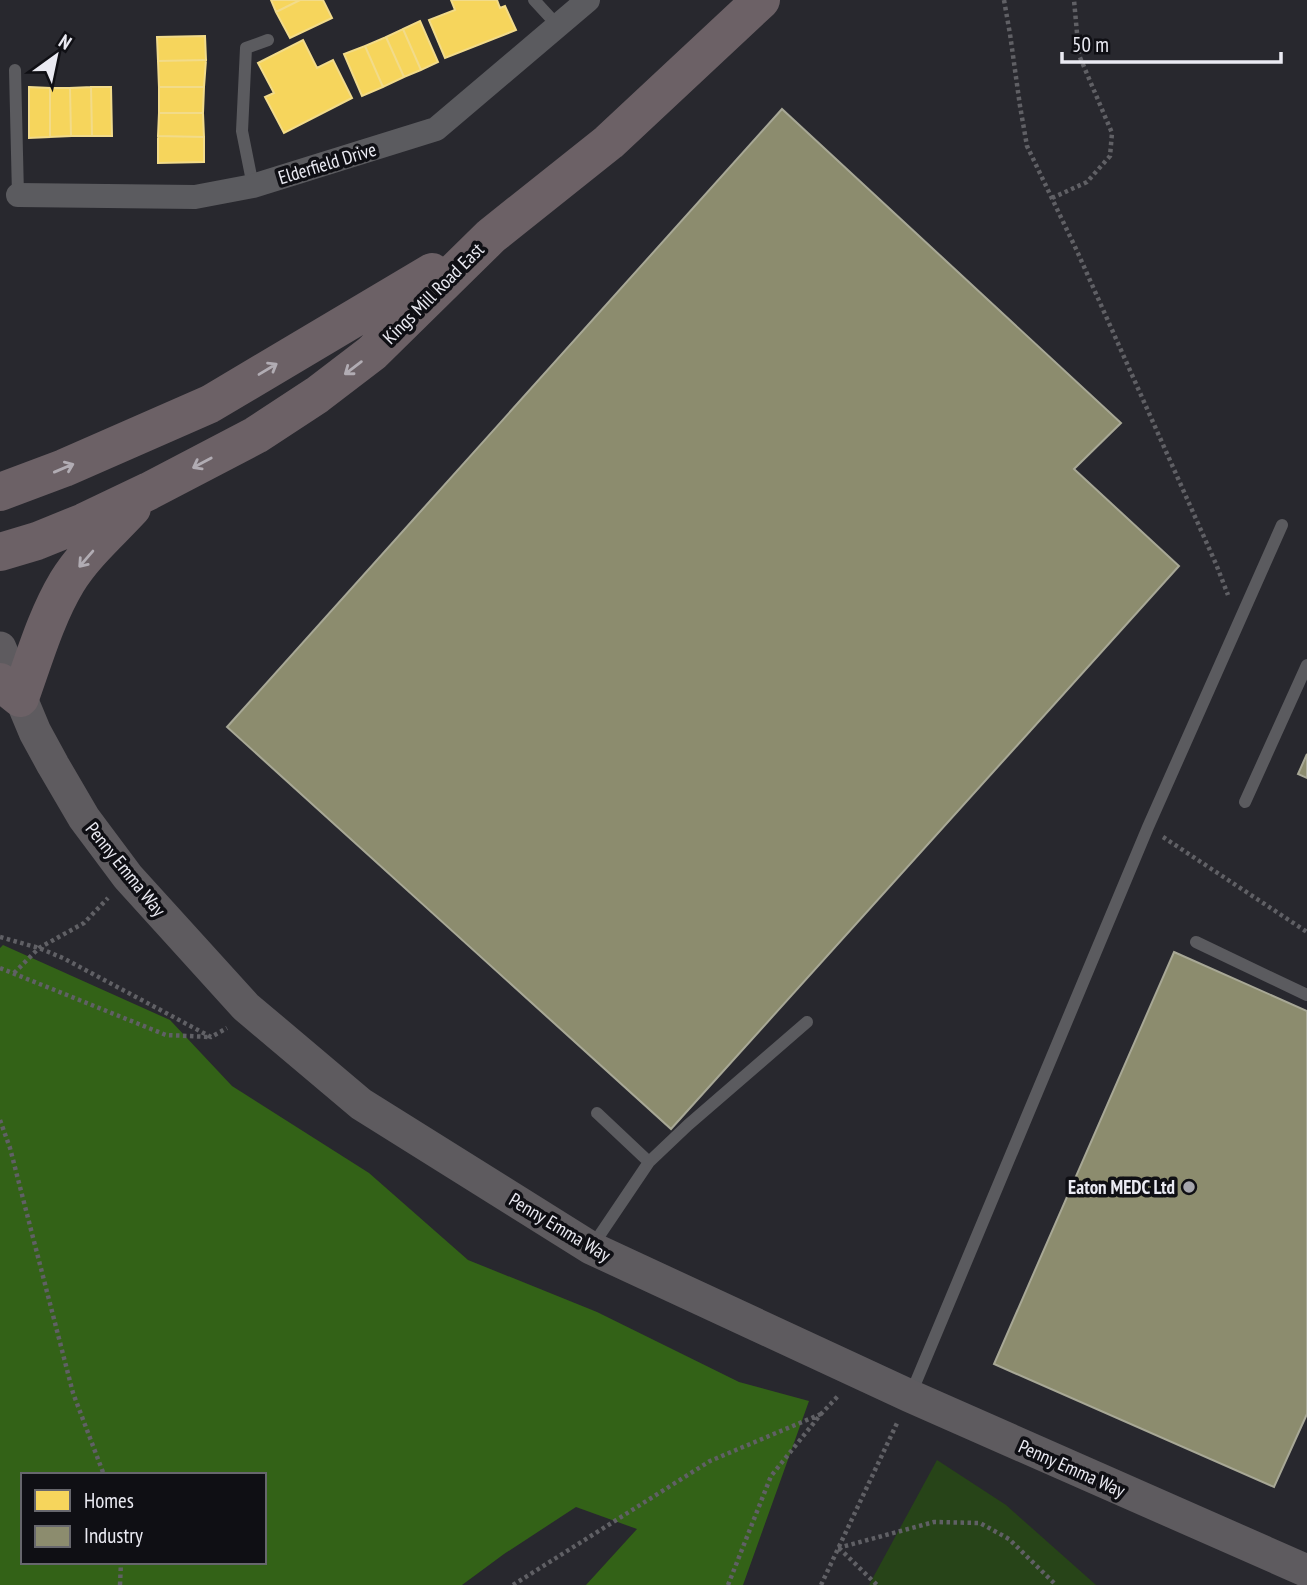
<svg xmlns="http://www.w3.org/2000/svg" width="1307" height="1585" viewBox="0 0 1307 1585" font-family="'PT Sans Narrow',sans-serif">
  <rect width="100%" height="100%" fill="#28282e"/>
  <path fill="#274418" d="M937,1460L1006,1505L1096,1585H869Z"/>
  <path fill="#336217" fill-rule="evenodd" d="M3,945L170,1020L232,1086L369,1173L468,1260L597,1312L739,1382L809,1401L743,1585H586L637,1529L576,1507L504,1554L462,1585H0V948ZM23,1475H264V1562H23Z"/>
  <path fill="#f6d55c" stroke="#f2db89" stroke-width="2" d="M271,0H300L276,12Z
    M300,0H323L332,18L290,38L276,12Z
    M451,0H497L500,8L505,6L516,30L445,58L429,20L455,10Z
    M420,21L438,62L421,70L403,29Z
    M403,29L421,70L404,77L386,37Z
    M205,36L206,60L158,61L157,37Z
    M386,37L404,77L383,87L365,46Z
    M303,40L317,68L333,60L352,98L284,133L265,97L274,93L258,63Z
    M365,46L383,87L362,96L344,54Z
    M206,60L204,87H159L158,61Z
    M29,87L50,88V137L29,138Z
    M91,87L92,136H71L70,88Z
    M91,87H111L112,136H92Z
    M159,87H204L203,113H159Z
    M50,88H70L71,136L50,137Z
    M159,113H203L204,137L158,136Z
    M158,136L204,137V162L158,163Z"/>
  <path fill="#8c8c6e" stroke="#a8a896" stroke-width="2" d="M782,109L1121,423L1074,469L1179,566L671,1129L227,727Z
    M1307,754V778L1298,774Z
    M1174,952L1307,1011V1414L1274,1487L994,1364Z"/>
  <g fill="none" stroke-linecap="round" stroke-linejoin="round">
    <path stroke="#606065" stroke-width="4.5" stroke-dasharray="3.5 3.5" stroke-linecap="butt" d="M1004,0L1010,34L1020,106L1027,146L1077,251L1216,564L1228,595
      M1052,198L1087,182L1110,156L1112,133L1079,55L1074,0
      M1163,837L1307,932
      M0,937L39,948L63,958L211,1037L227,1028
      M0,968L166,1035L210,1037
      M14,973L39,948L84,923L108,898
      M0,1120L10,1148L73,1393L104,1475
      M838,1548L934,1522L980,1523L1009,1539L1056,1585
      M839,1548L877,1585
      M120,1585L121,1562
      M513,1585L710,1461L821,1414
      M728,1585L771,1476L821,1414L839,1395
      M821,1585L898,1421"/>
    <path stroke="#5b5b5f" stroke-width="12" d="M534,0L558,26
      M15,70L18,195
      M253,186L242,131L246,48L268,40
      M1245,802L1307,665
      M1196,942L1307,995
      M597,1113L649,1162
      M591,1248L649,1162L688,1125L807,1022
      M910,1396L1148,827L1282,525"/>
    <path stroke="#5b5b5f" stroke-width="24" d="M18,195L195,197L253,186L436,129L588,0"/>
    <path stroke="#5e5b5f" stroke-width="33" d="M0,648L35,732L53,765L84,818L128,877L246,1007L361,1104L591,1248L910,1396L1307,1571"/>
    <path stroke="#6c6166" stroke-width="38" d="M0,492L64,468L210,404L432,272
      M0,552L37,541L84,522L149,491L256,435L317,395L372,353L491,236L609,142L761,0
      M0,682L20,698C34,659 46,617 67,582C84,554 111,531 132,508"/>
  </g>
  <defs><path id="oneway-shaft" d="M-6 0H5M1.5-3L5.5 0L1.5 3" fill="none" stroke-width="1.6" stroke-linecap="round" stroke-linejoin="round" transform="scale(1.75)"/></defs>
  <g stroke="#b1acb3">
    <use href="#oneway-shaft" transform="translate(353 368) rotate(143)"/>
    <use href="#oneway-shaft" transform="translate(268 369) rotate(-31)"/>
    <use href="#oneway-shaft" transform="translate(202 463) rotate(152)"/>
    <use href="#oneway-shaft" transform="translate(64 468) rotate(-23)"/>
    <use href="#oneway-shaft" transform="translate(86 559) rotate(131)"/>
  </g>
  <circle fill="#a6a6ad" stroke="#0f0f14" stroke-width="2.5" cx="1189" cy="1187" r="7"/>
  <g text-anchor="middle" stroke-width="7" stroke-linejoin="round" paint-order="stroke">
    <g font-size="19" fill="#eaeaf2" stroke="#0f0f14">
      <text transform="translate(327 163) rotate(-17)" y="7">Elderfield Drive</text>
      <text transform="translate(433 293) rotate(-45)" y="7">Kings Mill Road East</text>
      <text transform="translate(126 869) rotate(51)" y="7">Penny Emma Way</text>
      <text transform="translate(560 1227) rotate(31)" y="7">Penny Emma Way</text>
      <text transform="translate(1072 1468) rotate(24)" y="7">Penny Emma Way</text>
    </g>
    <g font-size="19" font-weight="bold" fill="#eaeaf2" stroke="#0f0f14" text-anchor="end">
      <text x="1175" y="1194">Eaton MEDC Ltd</text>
    </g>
  </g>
  <rect x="21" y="1473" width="245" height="91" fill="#0f0f14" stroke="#67676d" stroke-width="2"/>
  <rect x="35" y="1490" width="35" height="21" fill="#f6d55c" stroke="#67676d" stroke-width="2"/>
  <text x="84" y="1508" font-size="21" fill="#eaeaf2">Homes</text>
  <rect x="35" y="1526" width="35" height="21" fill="#8c8c6e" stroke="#67676d" stroke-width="2"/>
  <text x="84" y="1543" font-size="21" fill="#eaeaf2">Industry</text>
  <g transform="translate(56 56) rotate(33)" stroke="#0f0f14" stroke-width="5" paint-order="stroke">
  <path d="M0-5L12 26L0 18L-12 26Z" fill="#eaeaf2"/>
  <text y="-10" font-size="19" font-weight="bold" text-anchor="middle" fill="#eaeaf2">N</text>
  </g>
  <path d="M1062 52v10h219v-10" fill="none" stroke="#eaeaf2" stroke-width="3.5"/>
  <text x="1072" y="52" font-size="21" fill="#eaeaf2" stroke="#0f0f14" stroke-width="5" paint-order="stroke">50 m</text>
</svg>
